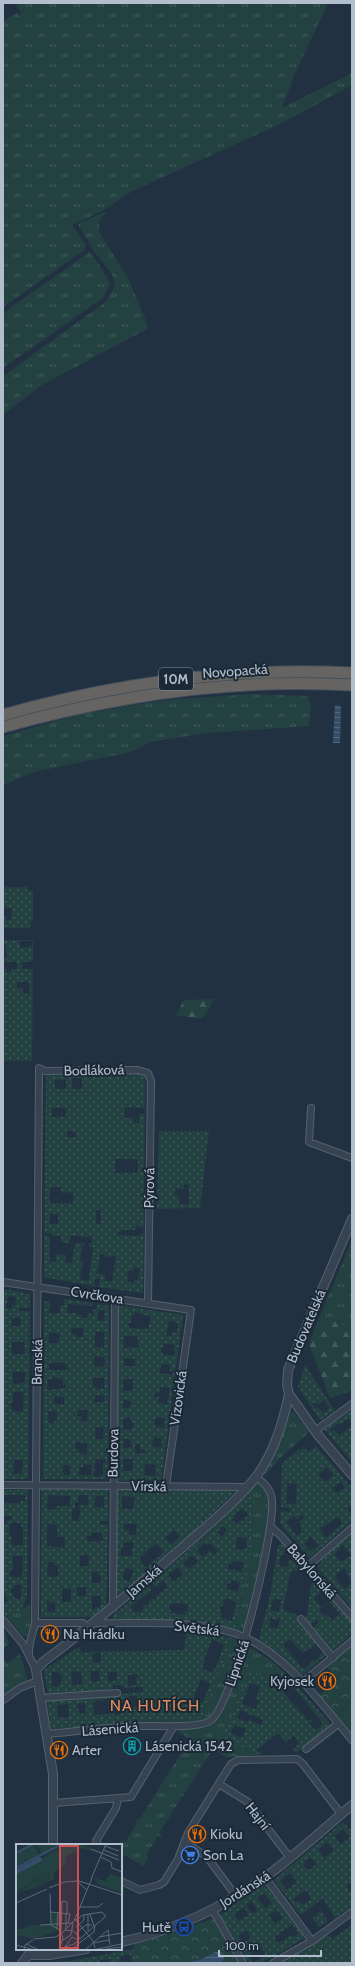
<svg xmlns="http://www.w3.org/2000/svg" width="355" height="1966" viewBox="0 0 355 1966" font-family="Cabin,sans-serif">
  <defs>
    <pattern id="grass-tufts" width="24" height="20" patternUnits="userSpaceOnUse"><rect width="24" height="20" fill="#244142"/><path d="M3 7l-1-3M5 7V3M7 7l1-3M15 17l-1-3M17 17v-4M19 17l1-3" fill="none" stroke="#415b5c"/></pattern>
    <pattern id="forest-firs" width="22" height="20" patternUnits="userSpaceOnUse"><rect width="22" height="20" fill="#244142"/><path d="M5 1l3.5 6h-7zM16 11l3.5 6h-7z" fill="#415b5c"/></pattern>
    <pattern id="park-crowns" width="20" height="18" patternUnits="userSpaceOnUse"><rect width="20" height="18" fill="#244142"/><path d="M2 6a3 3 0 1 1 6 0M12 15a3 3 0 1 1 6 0" fill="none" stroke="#415b5c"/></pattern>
    <pattern id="garden-dots" width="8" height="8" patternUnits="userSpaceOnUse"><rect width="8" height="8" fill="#244142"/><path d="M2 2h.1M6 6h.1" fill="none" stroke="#415b5c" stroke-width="1.8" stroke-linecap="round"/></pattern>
    <pattern id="water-rules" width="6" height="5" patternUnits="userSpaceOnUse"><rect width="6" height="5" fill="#344e6a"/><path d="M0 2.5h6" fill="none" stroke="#4f667e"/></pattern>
  </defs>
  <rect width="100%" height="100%" fill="#223141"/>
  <path fill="url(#grass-tufts)" d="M15,3H328L293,78L282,108L352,73V85L278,125L132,191L106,209L72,225L86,245L83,251L3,307V21L17,13L20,16L21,13Z
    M107,211L99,221V232L128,278L145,318L147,329L40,386L3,415V376L107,301L115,286L112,274L94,251L78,224Z
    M90,252L107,277L110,284L104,297L3,368V313Z
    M250,694L307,696L311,706L309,726L207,733L150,742L131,752L34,772L3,785V736L81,714L165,700Z
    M352,1240V1332L340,1323L319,1318Z
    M289,1412H294L309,1432L278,1460L265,1476L262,1471L272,1455Z
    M256,1483L263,1486L267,1492L269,1497V1521L245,1629L238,1631L193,1623L113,1619L114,1614L121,1609L122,1618L196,1621L235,1627L243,1593L252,1495H248L249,1489Z
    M30,1605V1634L28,1637L23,1636L7,1617Z
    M5,1630L9,1644L3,1648V1631Z
    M232,1638L236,1639C244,1655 219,1704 209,1718L203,1721L52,1729L51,1727L202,1718Z
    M246,1646L272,1661L282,1670L277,1682L250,1672L223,1737L264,1754L226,1757L213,1749L159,1833L161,1835L160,1837L158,1836L147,1854L148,1858L143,1866L121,1853V1845H119L121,1841H126L137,1823L135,1822L137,1819L139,1820L190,1739L177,1731L212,1725L232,1684Z
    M20,1654L28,1680L3,1695V1656L7,1663Z
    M352,1700L339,1713L349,1725L352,1722V1734L336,1715Z"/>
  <path fill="url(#forest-firs)" d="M214,999L206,1014L201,1019L176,1015L184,1000Z
    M319,1318L340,1323L352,1332V1389L348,1392L330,1398L309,1344Z"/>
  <path fill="url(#park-crowns)" d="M352,1644V1700L336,1715L319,1695L338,1680L326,1666Z
    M215,1918L240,1963H221L224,1959L182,1963H137L133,1943L159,1937Z"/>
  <path fill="url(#garden-dots)" fill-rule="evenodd" d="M3,887H28V891H33V921L30,922V928H3V916H6V920H11L12,908L3,907Z
    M3,940H33V962H21L22,969H33L32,1061H3V959L7,958L6,945H3ZM20,941H32V946L20,948ZM3,962H17V969H11V972H7V969H3ZM17,982H29V988H30L29,994L23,993L22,988H17Z
    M145,1074L143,1293L98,1287L100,1279L95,1278L94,1286L44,1277L46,1075ZM72,1078H82V1089H72ZM61,1079L66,1080V1089H55V1080ZM125,1107L144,1108V1114H139V1123H133V1118H125ZM52,1108H66V1117H52ZM67,1130L76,1132V1137H67ZM115,1159H138V1173H115ZM50,1187H61V1193L73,1192V1203H50ZM96,1210H101V1224H96ZM50,1214H58V1224H50ZM136,1225L143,1227V1234L139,1235V1236L117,1235V1232H121V1230H135ZM45,1233H51L52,1236H61V1242L69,1243L70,1236H76L72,1263L65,1262L66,1255L56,1254V1262H50V1236H45ZM76,1236L92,1237V1243H89V1247H93L89,1281L80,1279L83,1261H80L82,1246H84L85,1243H75ZM100,1254H105L104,1257L116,1256L112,1282L105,1281V1275L97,1274ZM134,1267L140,1268L138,1281L134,1280V1283L127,1282L128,1271H133Z
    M159,1131H209L200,1208L157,1209ZM184,1184L189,1185V1205L179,1204V1196L175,1195V1189H184Z
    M3,1289L30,1294V1308H19V1311H30L28,1479H3ZM8,1296L16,1297L15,1305H12V1309L6,1308ZM11,1318H21V1326H11ZM12,1342H24L25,1354H12ZM13,1372H24L26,1375L24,1383H20V1385L13,1383ZM16,1391L24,1393L23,1412L13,1411L10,1403H13V1393ZM14,1460H23L22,1474H13Z
    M64,1299L93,1303V1306L68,1304L67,1313H77V1315H82V1318H87L88,1313L93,1315V1310L97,1309V1304L109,1306L108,1479H43L44,1301L50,1302L49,1314L60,1313V1305H64ZM98,1310H105L104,1321H98ZM71,1328H83V1337H77L76,1334H71ZM95,1332H104V1347H95ZM49,1333H58L60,1335L58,1343H49ZM94,1357H104L106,1364H104V1367L94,1366ZM59,1362L67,1364V1370H49V1364ZM54,1377L63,1379V1385H67L65,1388L47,1390L48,1379H52ZM93,1378H104V1389H96V1387H93ZM95,1395H104V1402H94ZM54,1397H64V1404H54ZM78,1410H88L87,1422L79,1421L82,1417L77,1416ZM48,1411H57V1420L54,1421V1423H49ZM95,1427H104L103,1439H95ZM76,1442L87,1443V1455L79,1453V1449H75ZM95,1459H105V1462L103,1463V1474L100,1477L94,1476ZM83,1464L92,1465L91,1475H79V1467H83ZM64,1465H70V1475H64L62,1469Z
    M118,1305L183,1315L161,1480L118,1481ZM135,1312L151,1317L148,1329L130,1328L128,1324L131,1322L132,1314L135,1315ZM169,1320L178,1323L177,1332H172L171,1336L166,1335ZM124,1336H137L139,1347L123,1348ZM164,1343L175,1345L174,1356L162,1354L161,1347H163ZM124,1358L135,1359V1366H124ZM162,1364L170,1365V1371H173V1375L159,1373ZM126,1379H133V1390L123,1391V1381ZM160,1387L170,1388L167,1405L158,1402L159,1397H154V1393H159ZM126,1399L132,1402L129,1408H123V1400ZM130,1417L132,1423H134V1427H132L131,1430H123V1419ZM157,1417L165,1418L164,1428L155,1427L154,1420ZM154,1437L162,1438L161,1448L152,1446ZM123,1439H130L132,1447L123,1449ZM138,1444H140V1449L146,1450L145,1453L135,1454V1445ZM123,1459H133V1471H123ZM145,1464L156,1465L155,1476L144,1475Z
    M305,1365L335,1411L320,1420L298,1387ZM324,1400L329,1408L326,1412H322L318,1407L316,1409L312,1404L315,1402L317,1405Z
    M352,1410V1422L349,1418L339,1425L338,1424L330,1429L332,1432L334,1430L339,1436L352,1425V1462L324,1429Z
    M316,1446L352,1488V1504L347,1509L352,1516V1521L309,1558L280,1523L281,1511L290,1512V1508L281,1507L282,1463L303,1447L309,1453ZM327,1467L334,1475L325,1482L318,1475ZM341,1481L345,1488L337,1493L332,1488ZM287,1483L297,1484L296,1504L286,1503ZM303,1514L304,1518L299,1522L302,1527L300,1530L302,1532L297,1536L286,1522L294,1516L297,1519ZM336,1517L340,1519L342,1524L326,1538L320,1530ZM311,1536L318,1545L310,1551L304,1544Z
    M42,1489H108V1521H100V1525H108L106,1608L92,1617H41ZM48,1495L70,1496V1506H56L55,1510L47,1509ZM78,1495H88V1505H79L80,1513L78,1521H72V1509H75V1502H78ZM97,1496H104V1507H95L94,1500ZM51,1524L57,1525V1537H65V1548L47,1546V1534L46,1532H47V1525ZM92,1533H102L103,1540L100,1542L87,1541V1536H92ZM87,1555L89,1557V1566H80V1556ZM48,1562H53L54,1565L58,1566V1576H55L54,1578L47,1576ZM92,1572H98V1575H101V1583H92ZM77,1587H86V1596H77ZM62,1589H71V1602H62ZM92,1596H101V1604L99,1608L95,1607V1610L92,1609ZM47,1601L55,1603V1613L47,1611Z
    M3,1490H28L27,1597L21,1610L7,1617L3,1614V1604L8,1601L3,1590V1524H6V1521L12,1520V1516H4L3,1521V1503H21V1501H25V1495H3ZM10,1523H21V1526L23,1527V1545L12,1546L11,1543L12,1537H8L12,1536L9,1535ZM13,1556H23L22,1576L19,1577V1578L10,1576V1570H13ZM14,1585H22L21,1600L14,1598L13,1593H10L11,1589H13Z
    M117,1490H230L235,1492L186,1538L121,1595L117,1594ZM122,1496L135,1497L133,1509H122ZM124,1524H137L136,1535H129V1530H124ZM174,1530L180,1537L171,1545L165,1538ZM124,1542H134V1547H132V1556H122L120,1555ZM156,1543L164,1552L147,1567L144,1566L140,1558ZM126,1567L134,1571L129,1582L122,1578Z
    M252,1494L254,1497L250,1559L235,1628L196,1621L122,1618L121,1609L205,1536L248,1495ZM242,1508L249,1514L244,1519V1522L242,1520L237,1525L232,1520L235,1517L234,1515ZM223,1526L227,1530L222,1537L217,1532ZM237,1537L247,1538L246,1549L236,1550ZM205,1542L207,1545L210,1543L218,1551L214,1555L210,1551L203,1557L197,1550ZM192,1555L198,1561L189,1569L183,1563ZM233,1561L244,1562L242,1572L228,1569L229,1564H232ZM178,1567L183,1574L174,1582L168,1575ZM163,1580L168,1587L157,1596H155L157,1598L155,1600L153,1598L148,1602L149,1604L147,1606L145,1604L143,1607L144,1609L140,1613L138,1611L136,1613L130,1607L151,1590L149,1587L152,1583L156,1587ZM231,1580L240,1582L238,1592L226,1589L227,1584H230ZM227,1598L236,1602L232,1621L222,1618L220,1606H223V1601ZM179,1603L188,1605V1611H185V1615L171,1613V1610H169L170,1604Z
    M352,1531V1582L346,1573L348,1571L344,1568L334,1576L344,1589L352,1582V1608L317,1567L322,1562L320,1560L314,1564ZM343,1545L351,1555L341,1562L334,1555Z
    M283,1543L288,1548L280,1557L279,1566L288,1567L289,1561L295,1557L304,1567L303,1571L293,1570L292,1573H290L283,1610L297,1615L301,1624L327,1654L303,1675L280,1654L259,1639L270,1596L278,1546ZM275,1598L281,1600L279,1612L271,1610L272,1601H275ZM278,1617L281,1618L277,1628L269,1627L270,1618L277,1620ZM290,1639L303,1653L309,1648L311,1649L315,1644L323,1651L316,1661L313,1659L306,1668H302L283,1645Z
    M312,1579H315L352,1622V1634L332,1651L313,1628L319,1622L317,1620L310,1625L306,1619ZM321,1592L329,1601L321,1607L313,1598ZM329,1601L340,1614L332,1621L328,1615L324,1616L319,1610Z
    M187,1630L232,1638L202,1718L51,1727L47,1701L143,1692V1687L125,1688L121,1685H114L111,1689L48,1694L44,1670L79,1647L80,1651L84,1653L88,1652L184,1650ZM212,1639L224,1645L216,1667L211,1673L202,1668L205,1659L201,1657L205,1658ZM93,1653H101V1662L93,1663ZM81,1671L83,1684L72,1685L71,1672ZM90,1671H99L100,1681L91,1682ZM52,1672H58L63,1677L59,1686L52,1687ZM107,1672H117V1680L109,1682ZM138,1674V1677H136L137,1685L128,1686V1675ZM201,1679L211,1683L202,1703L193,1699ZM129,1696H137L138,1707H130ZM108,1698L109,1714L94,1715L93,1702L97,1701V1699H100V1701ZM85,1703L86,1713L79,1714L77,1704ZM68,1704L69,1717L58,1718L57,1705ZM120,1704L121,1714L114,1715L112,1705Z
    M282,1670L330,1723L328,1726L296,1753L293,1749L299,1744L294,1735L286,1742L278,1733L255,1751L222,1737L250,1672L277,1682ZM289,1682L323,1723L319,1729L318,1728L315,1730L309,1723L312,1721L311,1719L308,1721L304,1717L305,1715L301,1713L281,1689ZM250,1683L260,1686L256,1699L259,1701L256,1709L242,1704ZM240,1710L263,1720L261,1725L249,1720L248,1723L237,1718ZM235,1725L246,1729L242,1738L230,1733Z
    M343,1822L352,1832V1882L346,1886L352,1894V1906L335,1918L323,1898L301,1915L274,1880ZM343,1829L350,1837L341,1845L334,1836ZM327,1842L334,1850L324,1858L318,1850ZM310,1857L317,1864L309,1870L303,1866L305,1864L304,1862ZM290,1873L297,1882L287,1890L280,1881ZM305,1890L310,1894L309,1895L311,1899L303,1905L299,1901L295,1903L293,1899Z
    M264,1883L305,1938L261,1963H249L220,1915ZM264,1893L272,1903L265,1908L257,1898ZM252,1901L258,1911L252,1914L246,1905ZM244,1907L249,1915L239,1922L234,1914ZM277,1910L283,1918L275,1924L269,1916L272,1912L274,1913ZM293,1925L298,1934L294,1937L292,1935L279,1943L277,1941H276L275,1937L286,1928ZM247,1931L251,1938L243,1943L238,1935ZM261,1947L266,1956L254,1962H252L248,1955Z
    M321,1911L328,1922L319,1927L312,1918Z
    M352,1925V1963H280L326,1934L332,1939Z
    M134,1949L137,1963H132L130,1954L120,1957L121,1963H111L110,1959L100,1960V1963H40L69,1961Z"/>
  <path fill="#244142" d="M352,1701V1722L349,1725L339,1713Z"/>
  <path fill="url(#water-rules)" d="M335,705L341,706L340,743H333Z
    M216,1952L223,1953L224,1959L221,1963H182L200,1960Z"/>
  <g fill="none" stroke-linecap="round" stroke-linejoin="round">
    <defs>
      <path id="minor" d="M311,1108L309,1142L352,1158
        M3,1282L191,1310L166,1486
        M315,1431L352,1404
        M3,1485L246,1487
        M271,1527L281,1536L352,1617
        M308,1566L352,1528
        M113,1608L115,1298
        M301,1619L333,1658
        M3,1620L23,1644L36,1670
        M35,1623H83
        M95,1623C140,1624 190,1619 234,1633C281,1648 322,1704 352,1740
        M29,1654C28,1644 33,1634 35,1623L39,1068L45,1071L138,1070L148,1073L151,1081L148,1303
        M303,1682L352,1641
        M40,1698L117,1693
        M3,1700L20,1688L37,1681
        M46,1734C80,1731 115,1726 149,1726C163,1726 199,1728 210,1721C233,1706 275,1532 272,1501C271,1489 265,1484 256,1477
        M306,1749L338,1724
        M219,1784L248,1802L290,1858
        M54,1803L131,1797L174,1726
        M185,1842L207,1857L236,1896
        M98,1844L96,1841L116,1808L118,1798
        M265,1877L312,1941
        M121,1881L140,1890L159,1885L164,1882L178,1859L188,1833L231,1764L238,1760L297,1759L303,1764L341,1814
        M212,1909L243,1963
        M273,1963L312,1941L352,1912"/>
      <path id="tertiary" d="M352,1219L288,1370L287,1385L289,1394L318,1435L352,1475
        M53,1845V1774L36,1670L43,1662C91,1626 137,1587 183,1547C208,1525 235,1503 255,1478C274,1454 283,1423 289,1394
        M121,1942C172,1931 223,1908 265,1877C296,1855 323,1829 352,1805
        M29,1955H49L86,1949
        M22,1963L33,1949"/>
      <path id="trunk" d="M3,715C117,683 234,667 352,673
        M3,727C117,695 234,678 352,685"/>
    </defs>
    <use href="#minor" stroke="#54616f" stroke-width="8"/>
    <use href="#tertiary" stroke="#54616f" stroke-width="10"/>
    <use href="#trunk" stroke="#414e5c" stroke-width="13"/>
    <use href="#minor" stroke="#374351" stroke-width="6"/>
    <use href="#tertiary" stroke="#374351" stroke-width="8"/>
    <use href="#trunk" stroke="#666462" stroke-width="11"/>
  </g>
  <defs>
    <symbol id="restaurant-ring" viewBox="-11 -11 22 22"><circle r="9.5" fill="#1b2836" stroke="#e8710a" stroke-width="1.5"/><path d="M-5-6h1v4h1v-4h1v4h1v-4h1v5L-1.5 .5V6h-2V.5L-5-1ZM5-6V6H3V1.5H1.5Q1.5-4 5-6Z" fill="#e8710a"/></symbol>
    <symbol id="building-ring" viewBox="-11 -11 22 22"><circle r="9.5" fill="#1b2836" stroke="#0f9aa8" stroke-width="1.5"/><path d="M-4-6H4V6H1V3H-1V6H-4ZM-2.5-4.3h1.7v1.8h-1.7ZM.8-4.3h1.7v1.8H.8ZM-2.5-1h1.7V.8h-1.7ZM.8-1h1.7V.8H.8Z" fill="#0f9aa8"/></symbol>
    <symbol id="supermarket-ring" viewBox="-11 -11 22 22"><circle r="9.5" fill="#1b2836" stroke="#3f7fe0" stroke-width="1.5"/><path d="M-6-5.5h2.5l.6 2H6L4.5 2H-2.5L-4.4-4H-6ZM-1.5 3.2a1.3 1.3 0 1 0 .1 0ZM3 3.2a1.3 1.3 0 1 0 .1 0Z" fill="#3f7fe0"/></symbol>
    <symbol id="bus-ring" viewBox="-11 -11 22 22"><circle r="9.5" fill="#1b2836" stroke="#1a4fb4" stroke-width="1.5"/><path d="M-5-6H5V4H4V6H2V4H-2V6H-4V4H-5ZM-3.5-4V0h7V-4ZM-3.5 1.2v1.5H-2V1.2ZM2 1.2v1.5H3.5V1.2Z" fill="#1a4fb4"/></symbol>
  </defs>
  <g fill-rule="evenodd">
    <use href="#restaurant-ring" x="40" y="1624" width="20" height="20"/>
    <use href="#restaurant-ring" x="317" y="1671" width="20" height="20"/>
    <use href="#building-ring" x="122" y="1736" width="20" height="20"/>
    <use href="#restaurant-ring" x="49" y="1740" width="20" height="20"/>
    <use href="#restaurant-ring" x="187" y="1824" width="20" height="20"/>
    <use href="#supermarket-ring" x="180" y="1845" width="20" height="20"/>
    <use href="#bus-ring" x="174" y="1917" width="20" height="20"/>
  </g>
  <g text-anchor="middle" stroke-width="4" stroke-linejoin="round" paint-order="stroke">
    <rect fill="#1b2836" stroke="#85919f" stroke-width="1" x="159" y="668" width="34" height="22" rx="3"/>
    <g font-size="13" font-weight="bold" fill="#b3becc">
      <text x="176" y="684">10M</text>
    </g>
    <g font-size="14" fill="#b3becc" stroke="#1b2836">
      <text transform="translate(235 671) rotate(-4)" y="5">Novopacká</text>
      <text transform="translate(94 1070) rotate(-1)" y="5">Bodláková</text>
      <text transform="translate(149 1188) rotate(-89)" y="5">Pýrová</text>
      <text transform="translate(97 1295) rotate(9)" y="5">Cvrčkova</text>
      <text transform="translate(306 1326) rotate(-67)" y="5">Budovatelská</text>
      <text transform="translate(37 1362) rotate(-89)" y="5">Branská</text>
      <text transform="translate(178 1398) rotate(-82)" y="5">Vizovická</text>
      <text transform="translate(113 1453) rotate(-89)" y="5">Burdova</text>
      <text transform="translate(149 1486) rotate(1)" y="5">Vírská</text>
      <text transform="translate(312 1571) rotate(49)" y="5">Babylonská</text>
      <text transform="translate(144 1581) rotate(-41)" y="5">Jamská</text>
      <text transform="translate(197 1628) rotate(7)" y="5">Světská</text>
      <text transform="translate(237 1663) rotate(-71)" y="5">Lipnická</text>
      <text transform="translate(110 1729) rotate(-4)" y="5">Lásenická</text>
      <text transform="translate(258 1816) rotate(52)" y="5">Hajní</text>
      <text transform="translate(245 1889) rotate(-32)" y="5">Jordánská</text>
    </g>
    <g font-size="14" fill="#b3becc" stroke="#1b2836" text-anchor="start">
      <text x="63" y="1639">Na Hrádku</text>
      <text x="314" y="1686" text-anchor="end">Kyjosek</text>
      <text x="145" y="1751">Lásenická 1542</text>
      <text x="72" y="1755">Arter</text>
      <text x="210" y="1839">Kioku</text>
      <text x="203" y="1860">Son La</text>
      <text x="171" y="1932" text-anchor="end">Hutě</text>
    </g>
    <g font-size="16" letter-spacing="1" fill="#e08b5a" stroke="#1b2836">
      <text x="155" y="1711">NA HUTÍCH</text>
    </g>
  </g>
  <g transform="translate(16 1844)">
    <rect width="106" height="106" fill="#223141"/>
    <path d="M18,0L23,11L0,22V10ZM20,0H42L26,10ZM43,0H66L86,10L66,4L49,13L51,19L38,28V36L20,41L33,32V29H31L0,48V26L26,14L45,3ZM94,30L106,33V49L83,41L78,34L89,37ZM10,81L16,88H25L16,90L18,95L0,91V85H9Z" fill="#244142"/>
    <path d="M32,29V32L20,41L32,40L0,49Z" fill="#244142"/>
    <path d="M34,69H45L44,86L21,94L15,93L16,89L24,87L16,88L11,85L12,81H36Z" fill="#244142"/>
    <path fill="none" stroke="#344e6a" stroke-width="2" d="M0,9L17,0M0,24L44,1M0,27L24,14L25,16L0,29"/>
    <path fill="none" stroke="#5c6979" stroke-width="1" d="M89,2L103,7M75,5L103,16M88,6L102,12M85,13L95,18L96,24L106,28M75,35L90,0M62,38L71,46M33,44L48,38L63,37L106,51M34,50L35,81L44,86L47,94L43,106M0,59L31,45M64,63H82L87,59M34,68L54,70L52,79M72,70V87M74,70L78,82M59,75L77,97L79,104M60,76L67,71L86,68L90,73M24,81L56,79M60,83L68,76V71M41,85L42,68M50,85V69M49,86L57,87L64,94M92,86L94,101M45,87L46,57L51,58V70M46,89L58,77L76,34M60,89L70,81H76M83,93L106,89M18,95L40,93L46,89M47,96L55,91L57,79M77,99L93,96M10,100L23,106M0,101L19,106M49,103L56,93L62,96M46,104L58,100L90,72M90,105L106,103M8,106L9,101L17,96M54,106L78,88L79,81M69,106L92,86M76,106L106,100"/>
    <path fill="#cd4e51" fill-opacity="0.15" stroke="#cd4e51" stroke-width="2" d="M44,2H62V104H44Z"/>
    <rect width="106" height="106" fill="none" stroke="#b3becc" stroke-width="2"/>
  </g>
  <rect width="355" height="1966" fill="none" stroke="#b3becc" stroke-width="8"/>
  <path d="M219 1950v6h102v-6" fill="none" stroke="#b3becc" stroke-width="2"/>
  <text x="225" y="1950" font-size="12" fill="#b3becc" stroke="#1b2836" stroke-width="3" paint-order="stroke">100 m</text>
</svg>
